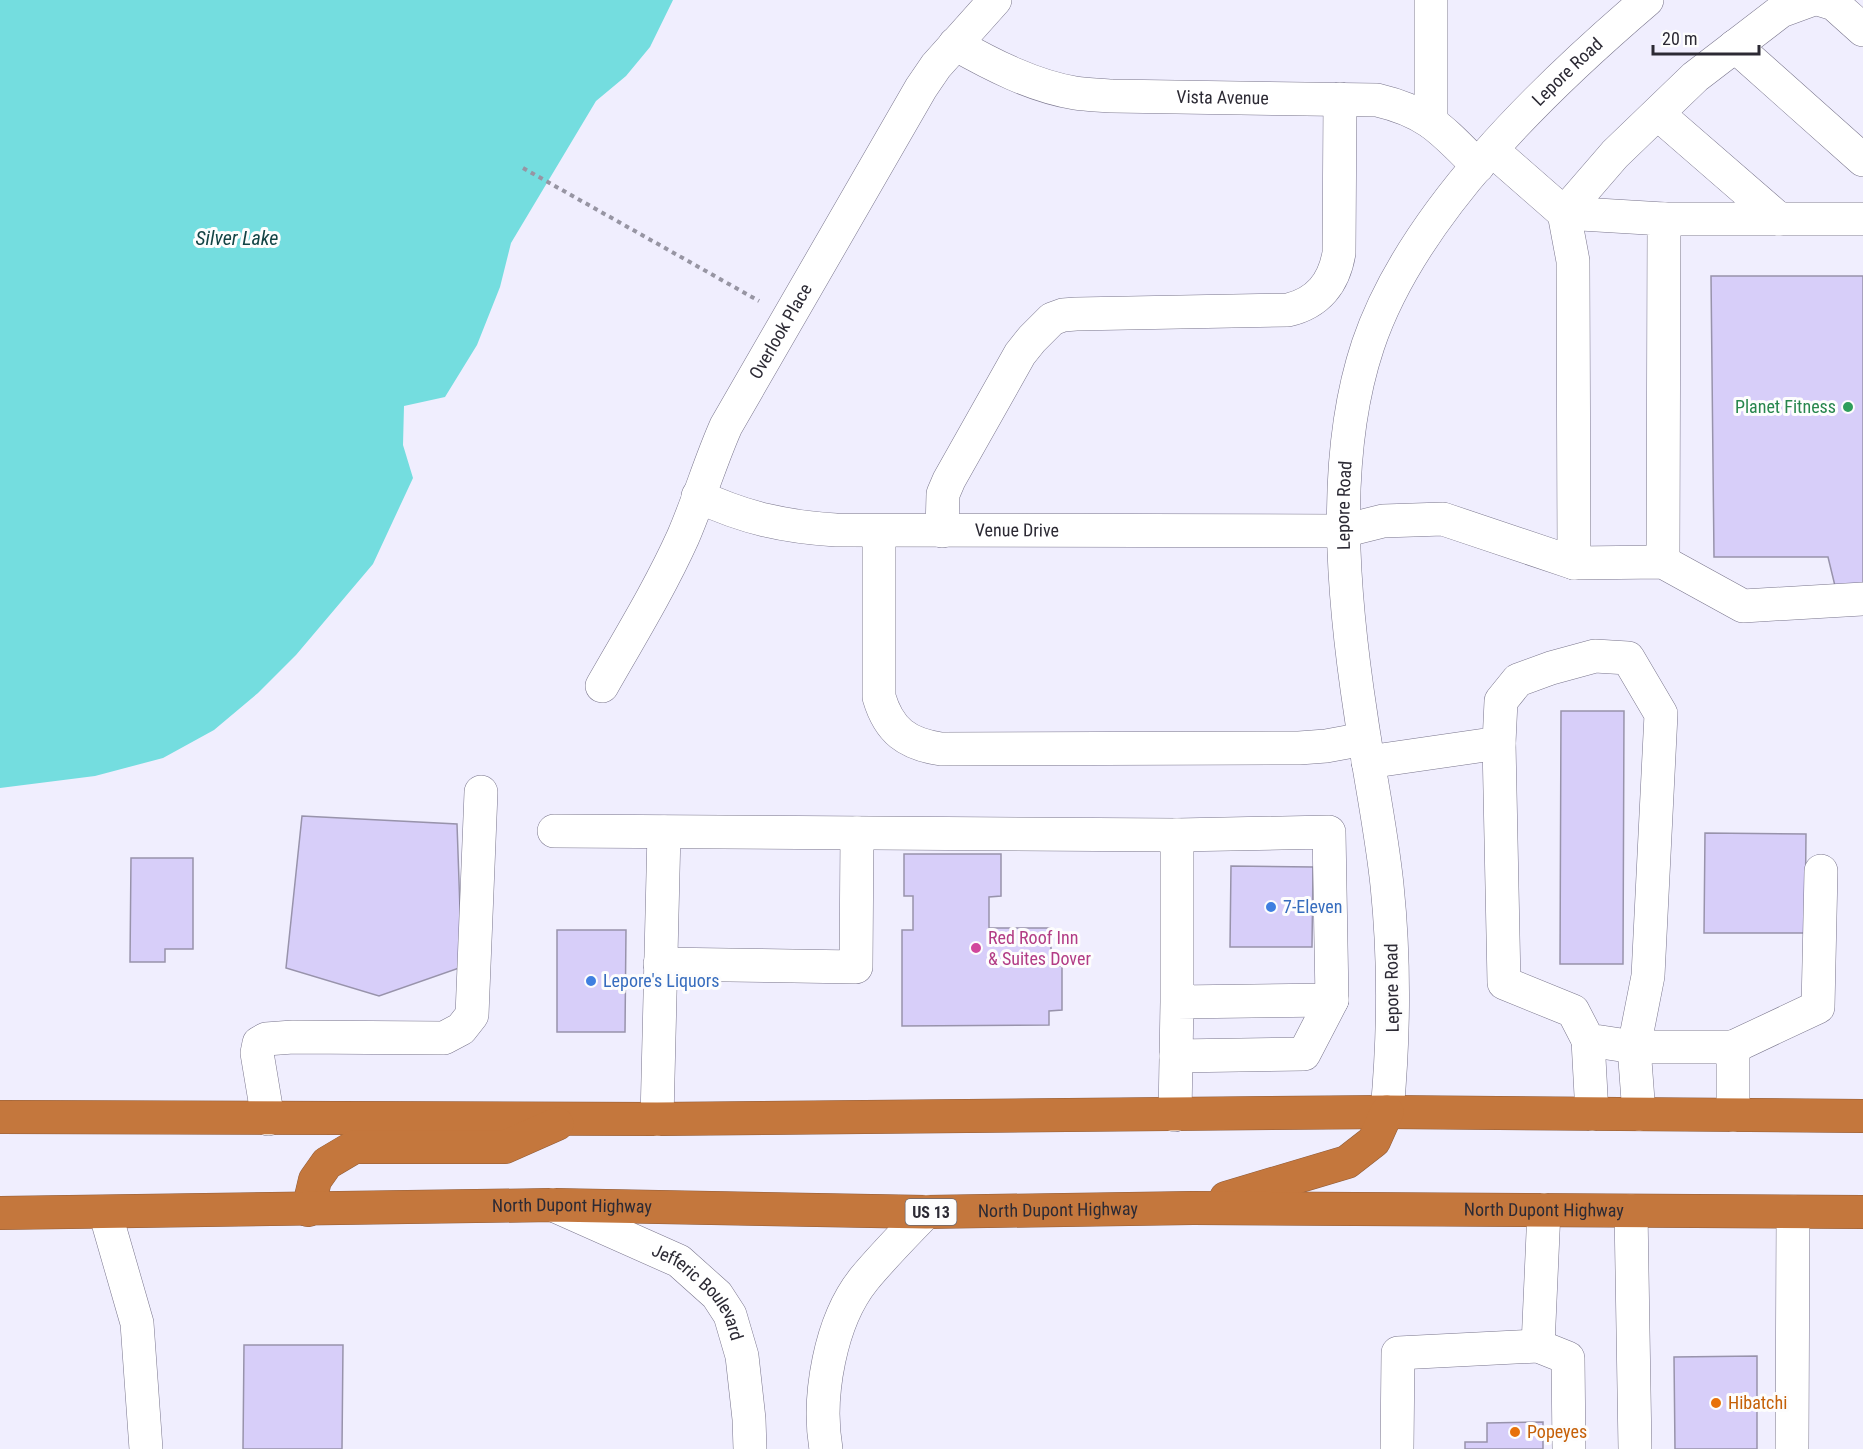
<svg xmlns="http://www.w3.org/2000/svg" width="1863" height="1449" viewBox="0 0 1863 1449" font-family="'Roboto Condensed',sans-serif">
  <rect width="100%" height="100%" fill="#f0eefe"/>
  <path fill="#74dddf" d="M0,0H673L650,47L626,76L596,101L511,243L500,287L477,345L445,397L404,406L403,445L413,478L373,564L296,655L258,693L214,730L163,758L95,776L0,788Z"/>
  <path fill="#d7cef9" stroke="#9893ab" stroke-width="1.5" d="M1711,276H1863V590H1836L1828,557H1714Z
    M1561,711H1624L1623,964H1560Z
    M302,816L457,824L462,967L379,996L286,968Z
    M1705,833L1806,834L1805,933H1704Z
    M904,854H1001V896L989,897V928H1051V966H1062V1010L1049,1011V1025L902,1026V930H913V896H904Z
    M131,858H193V949H165V962H130Z
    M1231,866L1313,867L1312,947H1230Z
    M557,930H626L625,1032H557Z
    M244,1345H343L342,1449H243Z
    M1757,1356V1449H1675L1674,1357Z
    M1543,1422V1449H1465V1442H1487V1423Z"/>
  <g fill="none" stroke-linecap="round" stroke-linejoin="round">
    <defs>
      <g id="minor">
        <path d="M1821,0L1834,4L1863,30"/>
        <path id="s1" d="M955,44C992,65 1033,86 1075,93C1087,95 1100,95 1112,96L1377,100C1428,112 1442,130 1478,166"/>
        <path d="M1735,46L1863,160"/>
        <path d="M1658,114L1779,219"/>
        <path d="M1431,122V0"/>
        <path d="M1492,150L1564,213L1664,219L1663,562"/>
        <path d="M1564,213L1615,154L1695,77L1781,11L1811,0"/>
        <path d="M1664,219H1863"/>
        <path id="s2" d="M698,496C744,518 786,527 836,530L1343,531L1383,521L1443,519L1574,563L1573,261L1564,213"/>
        <path d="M879,531V697C889,731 907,744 941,749L1299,748L1326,746L1364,739"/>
        <path d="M942,531L943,494L949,480L1020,354L1032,339L1052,319L1063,315L1076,314L1288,310C1318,303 1334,283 1339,253L1340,99"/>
        <path d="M1574,563L1663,562L1743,606L1863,599"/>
        <path id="s3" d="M602,686C630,637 660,588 683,537C699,500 710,462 726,426L921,88L936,66L995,0"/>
        <path d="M1499,743L1504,983L1573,1011L1588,1040L1634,1047H1733V1115"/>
        <path d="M1368,762L1499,743L1501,701L1518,680L1551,668L1595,656L1628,658L1661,714L1648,976L1634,1047L1639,1114"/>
        <path d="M554,831L1177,835"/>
        <path d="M660,964L856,967L857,833"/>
        <path d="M1588,1040L1592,1114"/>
        <path d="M1733,1047L1818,1007L1821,871"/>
        <path d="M1176,1056L1304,1054L1332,1000"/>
        <path id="s4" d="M1387,1112C1394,1036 1395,962 1387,885C1381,828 1369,772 1361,716C1343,599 1330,459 1368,345C1412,214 1544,88 1647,0"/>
        <path d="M1175,1115L1177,1002L1332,1000L1329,832L1177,835V1002"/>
        <path d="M268,1119L257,1053L259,1043L266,1039L293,1037L444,1038L461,1029L472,1015L481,792"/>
        <path d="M657,1119L664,832"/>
        <path id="s5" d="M553,1205L679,1261L717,1295L730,1315L742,1356L749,1419L750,1449"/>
        <path d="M1631,1211L1635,1449"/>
        <path d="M105,1212L137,1323L146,1449"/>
        <path d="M1538,1346L1544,1210"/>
        <path d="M826,1449C817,1397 830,1321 864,1279C883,1256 905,1234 926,1212"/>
        <path d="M1397,1449L1398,1353L1538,1346L1568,1358L1569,1449"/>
        <path d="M1792,1449L1793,1212"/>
      </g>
      <g id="highway">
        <path d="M0,1117L657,1119L1387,1112L1863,1116"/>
        <path d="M1226,1198L1347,1162L1374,1141L1387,1112"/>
        <path d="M308,1210L315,1180L327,1163L354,1147H505L557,1124"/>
        <path id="s6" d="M0,1213L553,1205L926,1212L1193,1208L1863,1212"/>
      </g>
    </defs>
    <use href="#minor" stroke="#79758c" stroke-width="34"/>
    <use href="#highway" stroke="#8f5c3a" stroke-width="34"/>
    <path stroke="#9795a3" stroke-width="4" stroke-dasharray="4.5 4.5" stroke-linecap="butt" d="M523,168L759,301"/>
    <use href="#minor" stroke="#fff" stroke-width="33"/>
    <use href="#highway" stroke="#c4773d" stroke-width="33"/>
  </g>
  <circle fill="#2e9e5b" stroke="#fdfdfd" stroke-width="2" cx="1848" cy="407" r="6"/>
  <g fill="#3f7fe0" stroke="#fdfdfd" stroke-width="2">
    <circle cx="1271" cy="907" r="6"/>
    <circle cx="591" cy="981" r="6"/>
  </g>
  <circle fill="#d1479c" stroke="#fdfdfd" stroke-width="2" cx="976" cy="948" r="6"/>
  <g fill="#e8710a" stroke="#fdfdfd" stroke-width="2">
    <circle cx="1716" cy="1403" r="6"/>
    <circle cx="1515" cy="1432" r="6"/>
  </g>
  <g text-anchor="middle" stroke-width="6" stroke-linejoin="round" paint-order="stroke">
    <rect fill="#fdfdfd" stroke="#6b6970" stroke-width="1.5" x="905.5" y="1199" width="51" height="26" rx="4.5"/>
    <g font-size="16" font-weight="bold" fill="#2c2a34">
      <text x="931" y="1218">US 13</text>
    </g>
    <g font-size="18" fill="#2c2a34" stroke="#fdfdfd">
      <text dy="6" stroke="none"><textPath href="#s4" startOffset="1114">Lepore Road</textPath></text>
      <text dy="6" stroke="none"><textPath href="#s1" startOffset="278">Vista Avenue</textPath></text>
      <text dy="6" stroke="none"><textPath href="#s3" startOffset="398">Overlook Place</textPath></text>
      <text dy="6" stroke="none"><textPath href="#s4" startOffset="610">Lepore Road</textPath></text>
      <text dy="6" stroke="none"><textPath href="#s2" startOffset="324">Venue Drive</textPath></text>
      <text transform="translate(1392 988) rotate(-91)" y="6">Lepore Road</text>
      <text dy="6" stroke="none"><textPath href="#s6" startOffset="572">North Dupont Highway</textPath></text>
      <text dy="6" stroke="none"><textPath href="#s6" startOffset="1058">North Dupont Highway</textPath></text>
      <text dy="6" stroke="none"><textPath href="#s6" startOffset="1544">North Dupont Highway</textPath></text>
      <text dy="6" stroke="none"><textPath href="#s5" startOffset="174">Jefferic Boulevard</textPath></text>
    </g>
    <g font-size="18" fill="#27864d" stroke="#fdfdfd" text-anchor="end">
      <text x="1836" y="413">Planet Fitness</text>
    </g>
    <g font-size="18" fill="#366cbe" stroke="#fdfdfd" text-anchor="start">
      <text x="1283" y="913">7-Eleven</text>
      <text x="603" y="987">Lepore's Liquors</text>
    </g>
    <g font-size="18" fill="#b23c85" stroke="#fdfdfd" text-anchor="start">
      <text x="988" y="944">Red Roof Inn<tspan x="988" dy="21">&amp; Suites Dover</tspan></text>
    </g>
    <g font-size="18" fill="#c56008" stroke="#fdfdfd" text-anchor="start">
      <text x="1728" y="1409">Hibatchi</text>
      <text x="1527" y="1438">Popeyes</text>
    </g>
    <g font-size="20" font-style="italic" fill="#134445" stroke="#fdfdfd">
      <text x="237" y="245">Silver Lake</text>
    </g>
  </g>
  <path d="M1653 45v9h106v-9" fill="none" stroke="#2c2a34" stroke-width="3"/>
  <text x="1662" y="45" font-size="18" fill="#2c2a34" stroke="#fdfdfd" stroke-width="4.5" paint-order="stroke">20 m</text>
</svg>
